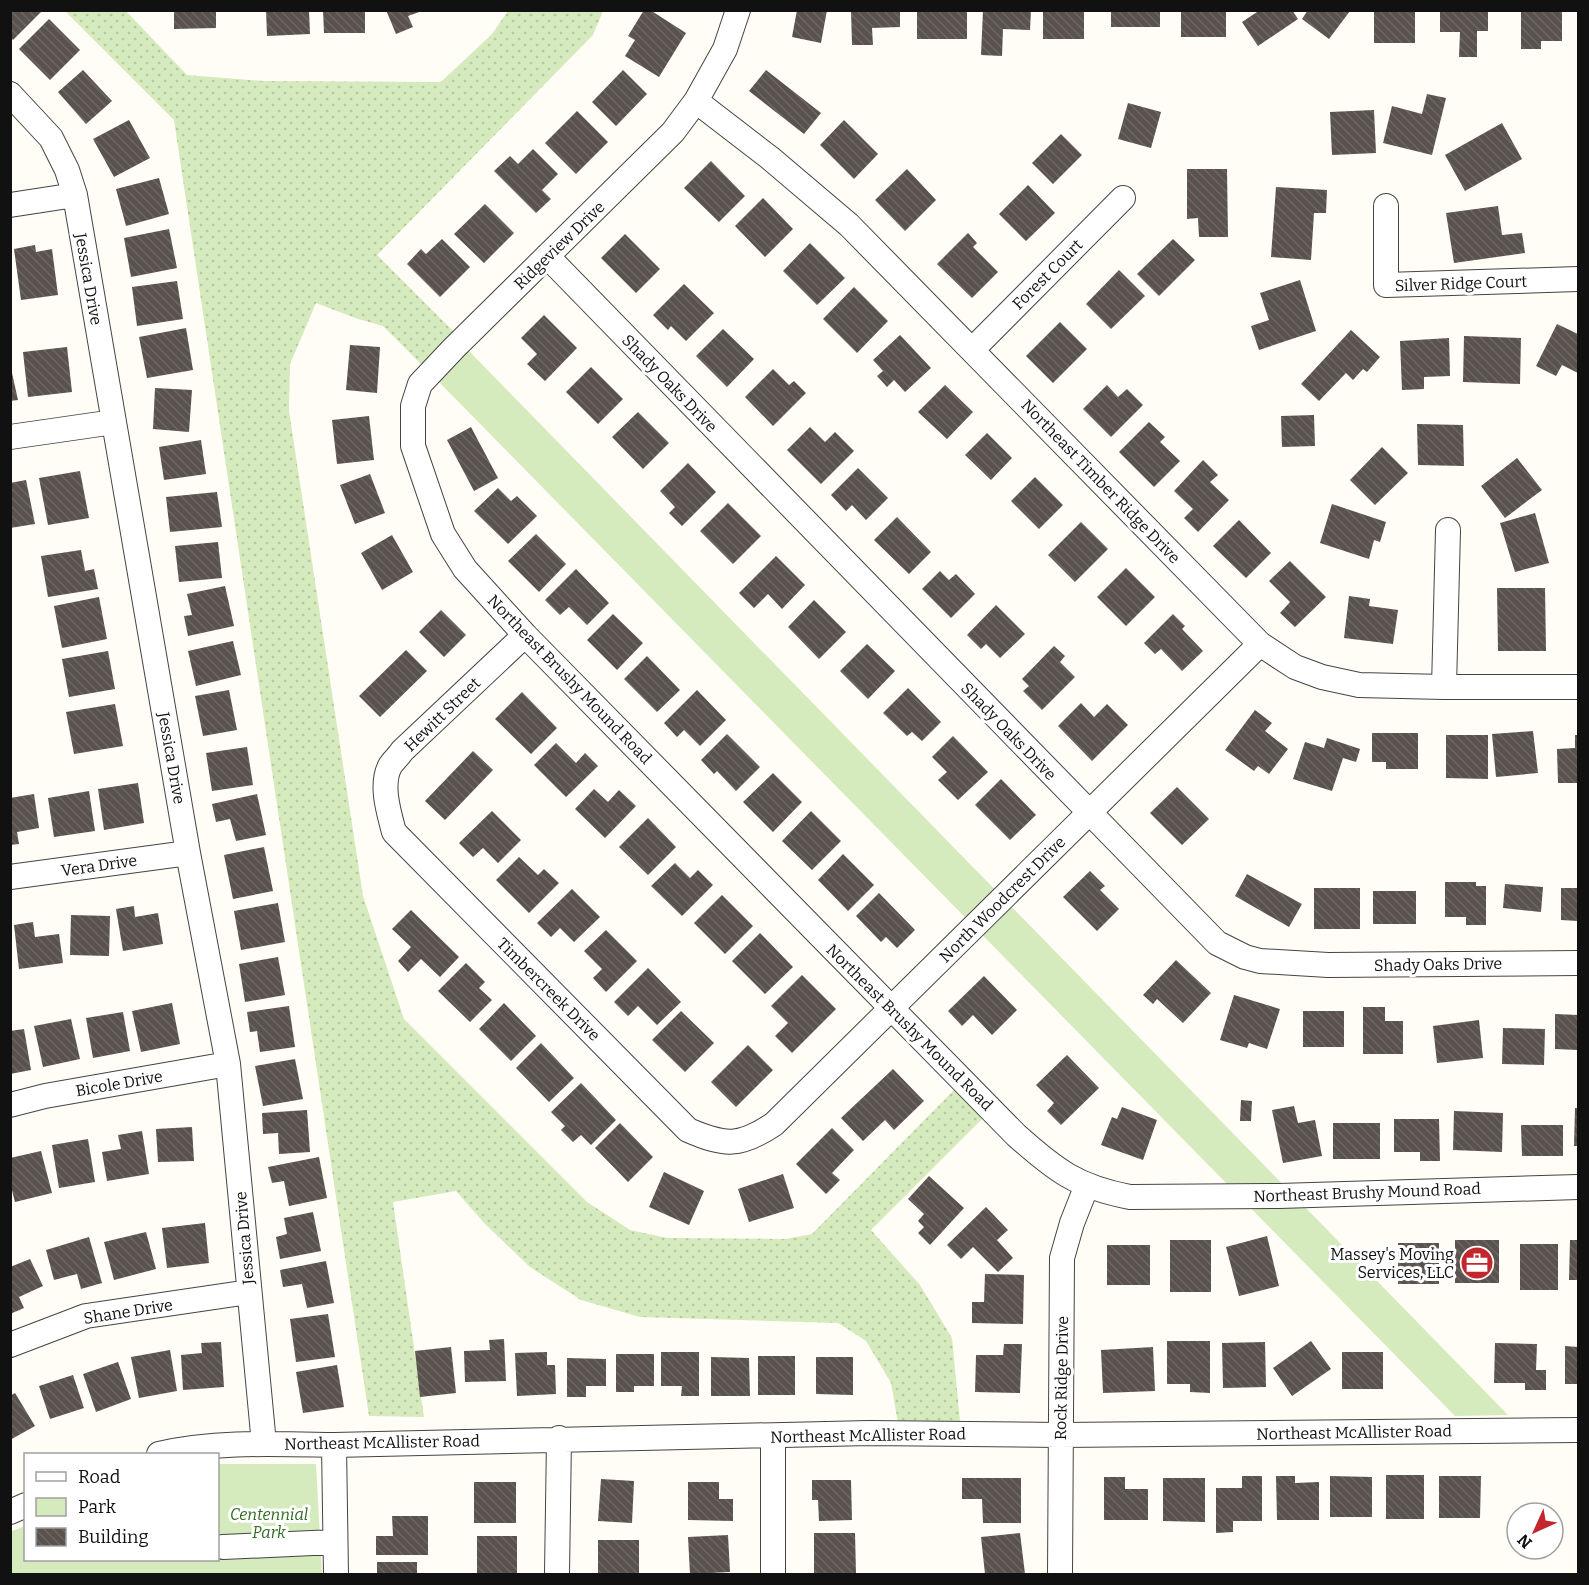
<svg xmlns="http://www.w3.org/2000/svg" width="1589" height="1585" viewBox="0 0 1589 1585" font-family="Bitter,serif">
  <defs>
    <pattern id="grass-dots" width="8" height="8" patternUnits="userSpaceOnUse" patternTransform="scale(1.5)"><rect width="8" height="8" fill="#d5ebbd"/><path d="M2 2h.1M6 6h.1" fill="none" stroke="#b6c8a1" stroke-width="1.8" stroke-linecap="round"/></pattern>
    <pattern id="building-back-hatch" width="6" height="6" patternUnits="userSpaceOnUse" patternTransform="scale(1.5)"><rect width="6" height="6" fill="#5a524d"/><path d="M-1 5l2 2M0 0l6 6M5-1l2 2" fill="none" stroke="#6d6662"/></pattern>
  </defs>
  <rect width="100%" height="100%" fill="#fffdf5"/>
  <path fill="url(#grass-dots)" d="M65,11H126L187,75L263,81L441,82L492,34L508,11H603L593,35L377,255L454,332L421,364L383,326L358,319L316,303L290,364L289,411L363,896L404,1019L587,1202L630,1230L667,1238L786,1239L812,1234L955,1089L984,1117L871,1230L920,1285L952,1338L960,1421L898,1423L891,1383L866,1341L838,1323L640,1317L581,1300L530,1267L485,1224L456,1191L393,1202L424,1417L369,1416L174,120Z"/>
  <path fill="#d5ebbd" d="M467,349L1508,1415L1455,1416L437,380Z
    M218,1464H316L322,1574H11L10,1532L25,1526L26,1560H218Z"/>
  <path fill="url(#building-back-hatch)" d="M10,10H43L13,40L10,37Z
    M174,10H216V28L174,29Z
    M266,10H309L310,34L267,36Z
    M323,10H365V33H324Z
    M386,10H422V11L408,16L413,27L396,34Z
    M644,10H650L686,33L659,77L625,56L635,40L628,36Z
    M797,10H827L821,43L792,37Z
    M851,10H900V27L872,28L873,45H852Z
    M917,10H967V39H917Z
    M983,10H1031L1030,30L1003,29L1002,56L981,55Z
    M1043,10H1084V39H1043Z
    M1111,10H1160V27H1111Z
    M1181,10H1226V37H1181Z
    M1260,10H1292L1298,19L1258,46L1242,22Z
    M1308,10H1349L1350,11L1329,39L1302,19Z
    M1374,10H1415V43H1374Z
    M1440,10H1488V31H1477V57H1459L1460,32H1440Z
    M1521,10H1562V41H1541V49H1521Z
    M49,19L80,50L50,80L19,49Z
    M83,70L112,101L86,124L58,92Z
    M623,70L647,94L616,126L592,102Z
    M766,70L821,113L804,134L749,91Z
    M1427,94L1446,98L1432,155L1383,143L1392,106L1422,114Z
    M1128,103L1161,112L1151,148L1118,139Z
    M1374,110L1376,153L1332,155L1330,112Z
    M577,111L608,142L576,174L545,143Z
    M129,120L150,158L114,177L93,139Z
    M844,120L878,154L854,179L820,145Z
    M1502,123L1522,159L1465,191L1445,155Z
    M1061,134L1082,155L1053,184L1032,163Z
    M533,149L558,174L542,190L551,199L536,213L494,171L510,156L518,164Z
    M711,161L745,196L719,222L684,188Z
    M907,169L936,200L905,231L875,200Z
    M1187,169H1227L1228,237H1199L1198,218L1187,219Z
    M159,178L169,214L126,226L116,189Z
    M1028,185L1055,213L1026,241L999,214Z
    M1276,187L1327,190L1326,213H1314L1311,260L1271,257Z
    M763,198L793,229L765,257L735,226Z
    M485,204L514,233L484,263L454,234Z
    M1498,206L1502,235L1522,233L1525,253L1454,263L1446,213Z
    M169,229L177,268L131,277L124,238Z
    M968,233L977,243L973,247L998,272L972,298L937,264Z
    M625,234L660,269L636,293L601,258Z
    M442,239L470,267L440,297L407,264L421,249L426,254Z
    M1173,239L1195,260L1159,296L1137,274Z
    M810,243L845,278L817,305L783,271Z
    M35,245L36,252L52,249L58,295L21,300L14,249Z
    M1119,270L1145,296L1111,329L1086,304Z
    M1300,280L1316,331L1259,350L1251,326L1269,320L1260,293Z
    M177,281L183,319L137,326L132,287Z
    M684,284L714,313L686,341L671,326L668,330L653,315Z
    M854,287L888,321L857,353L823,319Z
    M544,315L577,348L545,381L527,364L537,354L521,338Z
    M1060,322L1087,349L1053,383L1026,356Z
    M1557,324L1578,334V373L1562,365L1556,376L1536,366Z
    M186,328L193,370L147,378L139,337Z
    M723,329L754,359L727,387L696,356Z
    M1351,330L1380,357L1367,372L1363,369L1353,380L1346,373L1319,401L1301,384Z
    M900,335L931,368L905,392L894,380L887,387L877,376L883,371L873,360Z
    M1464,336L1521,338L1520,384L1463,382Z
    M1449,338L1450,376L1424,377V389L1402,390L1400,341Z
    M350,345L380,347L377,393L346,390Z
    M67,347L72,392L28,397L23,352Z
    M10,364L18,400L10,401Z
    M591,367L623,399L598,424L566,392Z
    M773,369L789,385L794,381L806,393L773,426L745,397Z
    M945,385L973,412L947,439L918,412Z
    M1107,385L1118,397L1127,389L1143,405L1111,437L1083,409Z
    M155,388L192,390L189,432L153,429Z
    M638,412L669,443L643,469L612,437Z
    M1314,415L1315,446L1282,447L1281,416Z
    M369,416L374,460L337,464L332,420Z
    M1149,422L1165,437L1160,442L1180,461L1154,487L1119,452Z
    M1417,424L1463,425L1464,466L1418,465Z
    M471,427L498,478L474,491L447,440Z
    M810,427L825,442L835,432L854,451L821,484L787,450Z
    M987,433L1012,458L991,480L965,455Z
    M201,440L206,474L164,480L159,447Z
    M1382,447L1408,473L1375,505L1350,480Z
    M1517,458L1542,490L1505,518L1481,486Z
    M1203,460L1218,475L1210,482L1229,500L1198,532L1184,518L1193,509L1174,491Z
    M688,463L716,492L682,526L669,513L675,507L660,491Z
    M858,468L888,498L866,520L852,505L846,511L831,495Z
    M80,471L89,518L48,525L39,478Z
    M370,474L385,513L355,524L340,485Z
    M1035,477L1063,505L1039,529L1011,501Z
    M26,480L35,524L10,528V483Z
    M498,488L511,501L517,496L537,516L508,544L474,511Z
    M217,492L222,527L170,532L166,497Z
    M728,503L761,536L733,564L700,531Z
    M1332,504L1386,522L1380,542L1374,540L1369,559L1320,543Z
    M1535,513L1549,563L1515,572L1500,523Z
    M897,517L931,552L909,574L874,540Z
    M1239,520L1271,553L1246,578L1213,546Z
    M1081,522L1108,549L1075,582L1048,555Z
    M536,534L566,564L539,592L508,561Z
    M392,535L413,572L382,590L361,553Z
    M218,542L222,578L179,582L175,546Z
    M81,550L85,571L94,569L98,589L48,597L41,556Z
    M776,556L805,585L782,609L768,594L754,608L739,593Z
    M1290,561L1326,597L1295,627L1280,613L1290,602L1269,581Z
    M1126,568L1155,597L1126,626L1097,597Z
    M576,569L609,603L587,625L569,607L560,615L545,600Z
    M940,571L949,580L956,574L975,594L951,618L922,589Z
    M225,586L234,626L188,636L184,616L192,615L187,594Z
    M1497,588H1545L1546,651H1498Z
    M1349,596L1370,599L1369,606L1398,610L1393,644L1344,638Z
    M99,597L107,639L62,648L54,606Z
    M814,600L846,632L819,659L788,627Z
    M996,605L1025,634L1000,658L986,644L981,649L967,635Z
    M441,610L466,635L444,657L419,632Z
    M613,614L643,643L617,670L587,640Z
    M1173,614L1185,626L1182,629L1203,651L1182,671L1161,649L1155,654L1144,643Z
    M233,641L241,675L196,686L188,651Z
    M867,644L895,671L868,699L840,671Z
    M1054,646L1065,656L1060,662L1075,677L1042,710L1023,691L1029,686L1022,679Z
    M406,650L427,671L380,717L359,696Z
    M108,651L115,689L69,697L62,659Z
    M647,656L680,690L657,712L624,679Z
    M908,688L941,722L922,741L912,732L907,736L883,713Z
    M229,690L237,730L203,736L195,696Z
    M697,690L726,720L700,746L684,730L677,737L664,723Z
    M522,692L557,728L531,754L495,719Z
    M1081,703L1094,717L1107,704L1128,725L1092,761L1058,726Z
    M115,704L123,746L74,754L66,712Z
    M1255,710L1272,723L1265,731L1288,749L1269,774L1258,766L1254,771L1225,750Z
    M1533,731L1538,773L1496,777L1492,734Z
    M1372,733H1418V769H1386V762H1372Z
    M727,734L760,767L736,791L717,771L714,774L701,760Z
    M1446,735H1488V779L1446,778Z
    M1575,735H1578V783H1558L1557,749L1575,748Z
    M953,736L988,772L958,800L938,780L947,772L932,757Z
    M1327,738L1360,749L1356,762L1343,758L1332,791L1293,779L1305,742L1324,748Z
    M556,743L576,763L585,753L598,766L566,797L534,765Z
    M247,747L253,785L212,791L206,753Z
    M473,751L493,770L445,820L425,801Z
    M773,773L802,802L773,832L743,802Z
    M1001,779L1036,815L1010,840L975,805Z
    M138,783L144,823L104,830L98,789Z
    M1177,787L1209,819L1182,845L1150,813Z
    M594,789L608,802L619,790L636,806L605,838L575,809Z
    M89,791L95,831L54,837L48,798Z
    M34,794L39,828L17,832L19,844L10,845V798Z
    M257,794L266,835L236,841L230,819L216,822L212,804Z
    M492,811L521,840L498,863L483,848L473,857L459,843Z
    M811,811L841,841L812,870L782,841Z
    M648,818L676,847L648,875L619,847Z
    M264,847L273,891L233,899L224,855Z
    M843,854L874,885L848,911L818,880Z
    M519,857L538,875L544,869L559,883L529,913L496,880Z
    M675,863L690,878L698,870L713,885L682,916L651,886Z
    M1090,871L1105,886L1100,890L1119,909L1097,931L1063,897Z
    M1247,874L1302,904L1289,927L1235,896Z
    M1445,882H1476V886H1486V925H1466V917H1445Z
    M1505,884L1543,887L1541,912L1503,908Z
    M1314,888H1360V929H1314Z
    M1561,888H1578V921L1561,920Z
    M572,889L600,917L574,942L560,928L551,937L537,923Z
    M1373,891H1416V924H1373Z
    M879,893L915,930L897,948L886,937L881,942L856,916Z
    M722,895L753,926L725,954L694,923Z
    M278,903L285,942L241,950L234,911Z
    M134,906L135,917L158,913L163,944L123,951L116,909Z
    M411,910L459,957L440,977L421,959L408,972L398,961L411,947L392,929Z
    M71,915L110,916L109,956L70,955Z
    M33,922L35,937L59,934L63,963L19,969L14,925Z
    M606,930L637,961L606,992L593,978L602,969L584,951Z
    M760,933L793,967L765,994L732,961Z
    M278,957L285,995L245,1002L239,964Z
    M1176,960L1211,993L1183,1023L1157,999L1153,1004L1143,995Z
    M466,963L485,982L479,988L492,1000L470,1022L438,991Z
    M648,968L681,1002L657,1025L638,1006L628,1016L614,1002Z
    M802,975L836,1009L792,1053L775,1036L788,1023L771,1006Z
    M984,976L1017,1010L992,1035L973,1015L962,1026L948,1011Z
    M1234,995L1280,1009L1267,1049L1249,1043L1247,1048L1220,1040Z
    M172,1003L180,1044L141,1052L132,1011Z
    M504,1003L536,1036L511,1061L479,1029Z
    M289,1006L295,1047L260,1052L257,1031L250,1032L247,1012Z
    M1363,1007H1385V1021H1403V1054H1363Z
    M681,1011L714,1043L685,1072L652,1040Z
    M1303,1011H1344V1047H1303Z
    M123,1012L130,1051L93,1058L86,1018Z
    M1555,1014L1578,1015V1050L1555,1049Z
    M71,1019L80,1059L43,1067L34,1026Z
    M1479,1020L1483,1058L1437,1063L1433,1026Z
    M1503,1028L1545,1029L1544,1065L1502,1064Z
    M24,1029L31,1070L10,1074V1031Z
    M541,1043L574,1078L549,1102L516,1068Z
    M748,1045L773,1070L736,1107L711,1082Z
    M1067,1055L1099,1088L1061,1125L1047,1111L1054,1103L1036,1085Z
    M295,1059L303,1099L263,1106L255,1066Z
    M893,1069L924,1101L894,1130L885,1120L863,1141L841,1118Z
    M581,1083L616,1120L591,1145L581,1135L573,1142L561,1130L565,1126L551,1112Z
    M1241,1100L1252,1101L1251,1121H1240Z
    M1294,1106L1298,1123L1315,1120L1322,1156L1283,1163L1272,1110Z
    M1122,1107L1157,1120L1143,1160L1101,1145L1112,1117L1117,1119Z
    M1575,1108H1578V1146H1574Z
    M307,1110L310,1152L279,1154L278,1133L263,1134L262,1113Z
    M1454,1111L1503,1113L1502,1152L1453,1150Z
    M1394,1119H1439L1440,1161H1420V1152H1394Z
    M620,1123L653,1157L628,1182L595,1148Z
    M1333,1123H1380V1159H1333Z
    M1521,1125H1563V1156H1522Z
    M192,1127L194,1161L158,1162L156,1129Z
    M832,1128L854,1150L832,1173L840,1180L826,1194L796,1164Z
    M142,1131L149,1174L107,1181L102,1152L121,1149L118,1135Z
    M88,1139L95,1182L59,1188L52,1145Z
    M41,1151L52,1193L15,1202L10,1183V1158Z
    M319,1157L327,1198L289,1206L284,1181L272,1183L268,1167Z
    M664,1172L704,1191L689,1225L649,1207Z
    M783,1174L794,1208L749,1222L738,1189Z
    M929,1176L964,1208L930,1245L918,1233L924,1227L918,1221L924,1214L908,1199Z
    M986,1207L1008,1230L997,1240L1013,1258L998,1272L973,1247L961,1259L947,1245Z
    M313,1212L321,1251L280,1259L276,1237L287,1234L284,1218Z
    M205,1223L209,1263L167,1268L162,1228Z
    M146,1232L156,1269L114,1280L104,1242Z
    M1267,1236L1279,1286L1239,1296L1226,1247Z
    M89,1237L102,1283L81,1289L77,1274L54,1280L46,1250Z
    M1170,1240H1211V1292H1170Z
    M1455,1240H1499V1283H1455Z
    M1570,1240H1578V1280H1569Z
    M1398,1243H1439V1284H1398Z
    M1520,1244H1558V1290H1520Z
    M1107,1245H1150V1285H1107Z
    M30,1259L43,1286L19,1297L24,1308L10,1314V1267Z
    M326,1261L334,1303L307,1308L302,1284L283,1287L280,1270Z
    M985,1274L1024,1275L1023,1324L972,1323V1302H984Z
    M328,1314L335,1357L296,1362L290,1319Z
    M504,1339L506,1381L465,1382L464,1351L490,1350L489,1340Z
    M1167,1341H1210V1393L1190,1392V1384H1167Z
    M1311,1341L1331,1369L1292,1396L1273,1368Z
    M221,1342L224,1387L183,1390L181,1355L202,1353L201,1343Z
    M1265,1342L1266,1387L1223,1388L1222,1343Z
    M1495,1343L1537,1344L1536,1370H1546V1390H1525V1383H1494Z
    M1004,1344H1022L1020,1393L975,1392L976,1355H1003Z
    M1565,1346L1578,1347V1384H1565Z
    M451,1347L456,1393L420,1397L415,1351Z
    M1153,1347L1155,1391L1103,1393L1101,1350Z
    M170,1350L177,1391L139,1398L131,1357Z
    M547,1352V1365H555L556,1394L517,1396L515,1353Z
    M661,1352H699V1396H681L682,1386H661Z
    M1342,1352H1383V1389H1342Z
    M616,1354H654V1386H634V1392H616Z
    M758,1356H795V1395H758Z
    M711,1357L749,1358L750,1396H711Z
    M816,1357H853V1395L816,1394Z
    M567,1358L606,1359V1386H586V1397H567Z
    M118,1362L131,1399L96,1412L83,1374Z
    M337,1365L344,1407L303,1413L296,1372Z
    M73,1375L84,1408L50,1419L39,1386Z
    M15,1393L35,1426L10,1440V1396Z
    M1386,1475H1424V1519H1386Z
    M1242,1476H1262V1521H1233V1532L1216,1533V1488H1242Z
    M1276,1476H1295V1483L1319,1482V1520H1277Z
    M1330,1476L1372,1477V1517H1330Z
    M1439,1476H1481L1480,1518H1439Z
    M1104,1477H1125V1489H1148V1520H1104Z
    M962,1478H1021V1523H983L982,1499H962Z
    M1163,1478H1205V1522L1163,1521Z
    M601,1479L634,1481L632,1523L598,1521Z
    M812,1480H851L852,1520L819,1521L818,1500H812Z
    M474,1482H516V1523H474Z
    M688,1482H719V1499H733V1521L688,1520Z
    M392,1516H428V1555H376V1536H393Z
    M814,1533H855L856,1574H814Z
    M1020,1533L1025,1574H985L981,1537Z
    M728,1535L730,1572L690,1574L688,1537Z
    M477,1536H517V1574H477Z
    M598,1540H639V1574H598Z
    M377,1562H417V1574H377Z"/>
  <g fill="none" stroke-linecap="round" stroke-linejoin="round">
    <defs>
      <path id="minor" d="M738,10L725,49L696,101L673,132L454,348L420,384L413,406V446L443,534L465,569L525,635L1016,1135C1055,1170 1077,1187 1130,1197L1279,1196L1578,1187
        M10,94L51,138L67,170L75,195L188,853L228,1064L264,1444
        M696,101L770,158L849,225L1260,644L1295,667L1322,677L1359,685L1444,687H1578
        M10,205L75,195
        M1386,206V285L1578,279
        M547,256L1217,943L1245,957L1260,961L1328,965L1578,963
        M972,350L1123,198
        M10,437L114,422
        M525,635L402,751C399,756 393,761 390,766C380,785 389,813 394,832L688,1130C725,1146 740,1147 774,1124L1260,644
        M1444,687L1448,530
        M10,877L188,853
        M10,1105L45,1096L228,1064
        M10,1345L86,1316L249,1292
        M334,1445L336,1574
        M159,1454C215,1441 276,1444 334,1445L869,1433L1060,1435L1578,1430
        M10,1512L26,1505
        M223,1547L335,1542
        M557,1574L559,1438
        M773,1574V1436
        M1060,1574L1062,1258L1072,1223L1087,1185"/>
    </defs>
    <use href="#minor" stroke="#444" stroke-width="26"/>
    <use href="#minor" stroke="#fff" stroke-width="24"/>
  </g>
  <defs>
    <symbol id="office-disc" viewBox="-11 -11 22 22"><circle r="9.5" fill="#c4262e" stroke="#fff"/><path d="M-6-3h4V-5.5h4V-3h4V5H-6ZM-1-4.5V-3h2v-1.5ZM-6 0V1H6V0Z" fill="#fff"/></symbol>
  </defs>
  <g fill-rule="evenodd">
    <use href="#office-disc" x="1458" y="1244" width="38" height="38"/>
  </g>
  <g text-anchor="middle" stroke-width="6" stroke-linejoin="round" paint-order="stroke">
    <g font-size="16" fill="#111" stroke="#fff">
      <text transform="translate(559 245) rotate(-44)" y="6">Ridgeview Drive</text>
      <text transform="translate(1047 274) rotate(-45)" y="6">Forest Court</text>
      <text transform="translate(89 279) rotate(80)" y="6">Jessica Drive</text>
      <text transform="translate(1461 283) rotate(-2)" y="6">Silver Ridge Court</text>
      <text transform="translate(670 383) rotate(46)" y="6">Shady Oaks Drive</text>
      <text transform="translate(1101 481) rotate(46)" y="6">Northeast Timber Ridge Drive</text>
      <text transform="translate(570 679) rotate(46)" y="6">Northeast Brushy Mound Road</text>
      <text transform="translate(442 714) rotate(-44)" y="6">Hewitt Street</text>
      <text transform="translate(1009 731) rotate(46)" y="6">Shady Oaks Drive</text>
      <text transform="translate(172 758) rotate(80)" y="6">Jessica Drive</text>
      <text transform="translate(99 865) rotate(-8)" y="6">Vera Drive</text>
      <text transform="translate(1002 899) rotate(-45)" y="6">North Woodcrest Drive</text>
      <text transform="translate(1438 964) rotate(-1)" y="6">Shady Oaks Drive</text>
      <text transform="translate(549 989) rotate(45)" y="6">Timbercreek Drive</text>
      <text transform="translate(910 1027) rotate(45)" y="6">Northeast Brushy Mound Road</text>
      <text transform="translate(119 1083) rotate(-10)" y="6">Bicole Drive</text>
      <text transform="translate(1367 1192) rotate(-2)" y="6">Northeast Brushy Mound Road</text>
      <text transform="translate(244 1238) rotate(-95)" y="6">Jessica Drive</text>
      <text transform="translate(128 1311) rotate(-9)" y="6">Shane Drive</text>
      <text transform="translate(1061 1378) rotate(-89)" y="6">Rock Ridge Drive</text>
      <text transform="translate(1354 1432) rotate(-1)" y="6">Northeast McAllister Road</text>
      <text transform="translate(868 1435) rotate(-1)" y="6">Northeast McAllister Road</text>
      <text transform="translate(382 1442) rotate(-1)" y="6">Northeast McAllister Road</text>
    </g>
    <g font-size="16" fill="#111" stroke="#fff" text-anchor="end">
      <text x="1454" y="1260">Massey's Moving<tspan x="1454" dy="18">Services, LLC</tspan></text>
    </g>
    <g font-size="16" font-style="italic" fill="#2f6b1f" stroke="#fff">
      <text x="269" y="1520">Centennial<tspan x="269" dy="18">Park</tspan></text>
    </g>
  </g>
  <rect width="1589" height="1585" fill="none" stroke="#111111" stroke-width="24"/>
  <rect x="24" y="1453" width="195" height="108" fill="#ffffff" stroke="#a0a0a0" stroke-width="1.5"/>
  <rect x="36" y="1472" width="30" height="9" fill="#ffffff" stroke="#a0a0a0" stroke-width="1.5"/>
  <text x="78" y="1483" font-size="18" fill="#111111">Road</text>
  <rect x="36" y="1498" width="30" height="18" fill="#d5ebbd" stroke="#a0a0a0" stroke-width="1.5"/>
  <text x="78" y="1513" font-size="18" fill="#111111">Park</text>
  <rect x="36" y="1528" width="30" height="18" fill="url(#building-back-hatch)" stroke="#a0a0a0" stroke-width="1.5"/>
  <text x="78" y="1543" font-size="18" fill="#111111">Building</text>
  <g transform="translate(1535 1531) rotate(225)"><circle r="28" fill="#ffffff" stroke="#a0a0a0" stroke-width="1.5"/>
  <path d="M0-4.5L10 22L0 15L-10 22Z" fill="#c4262e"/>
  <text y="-9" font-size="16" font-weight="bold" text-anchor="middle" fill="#111111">N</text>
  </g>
</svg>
